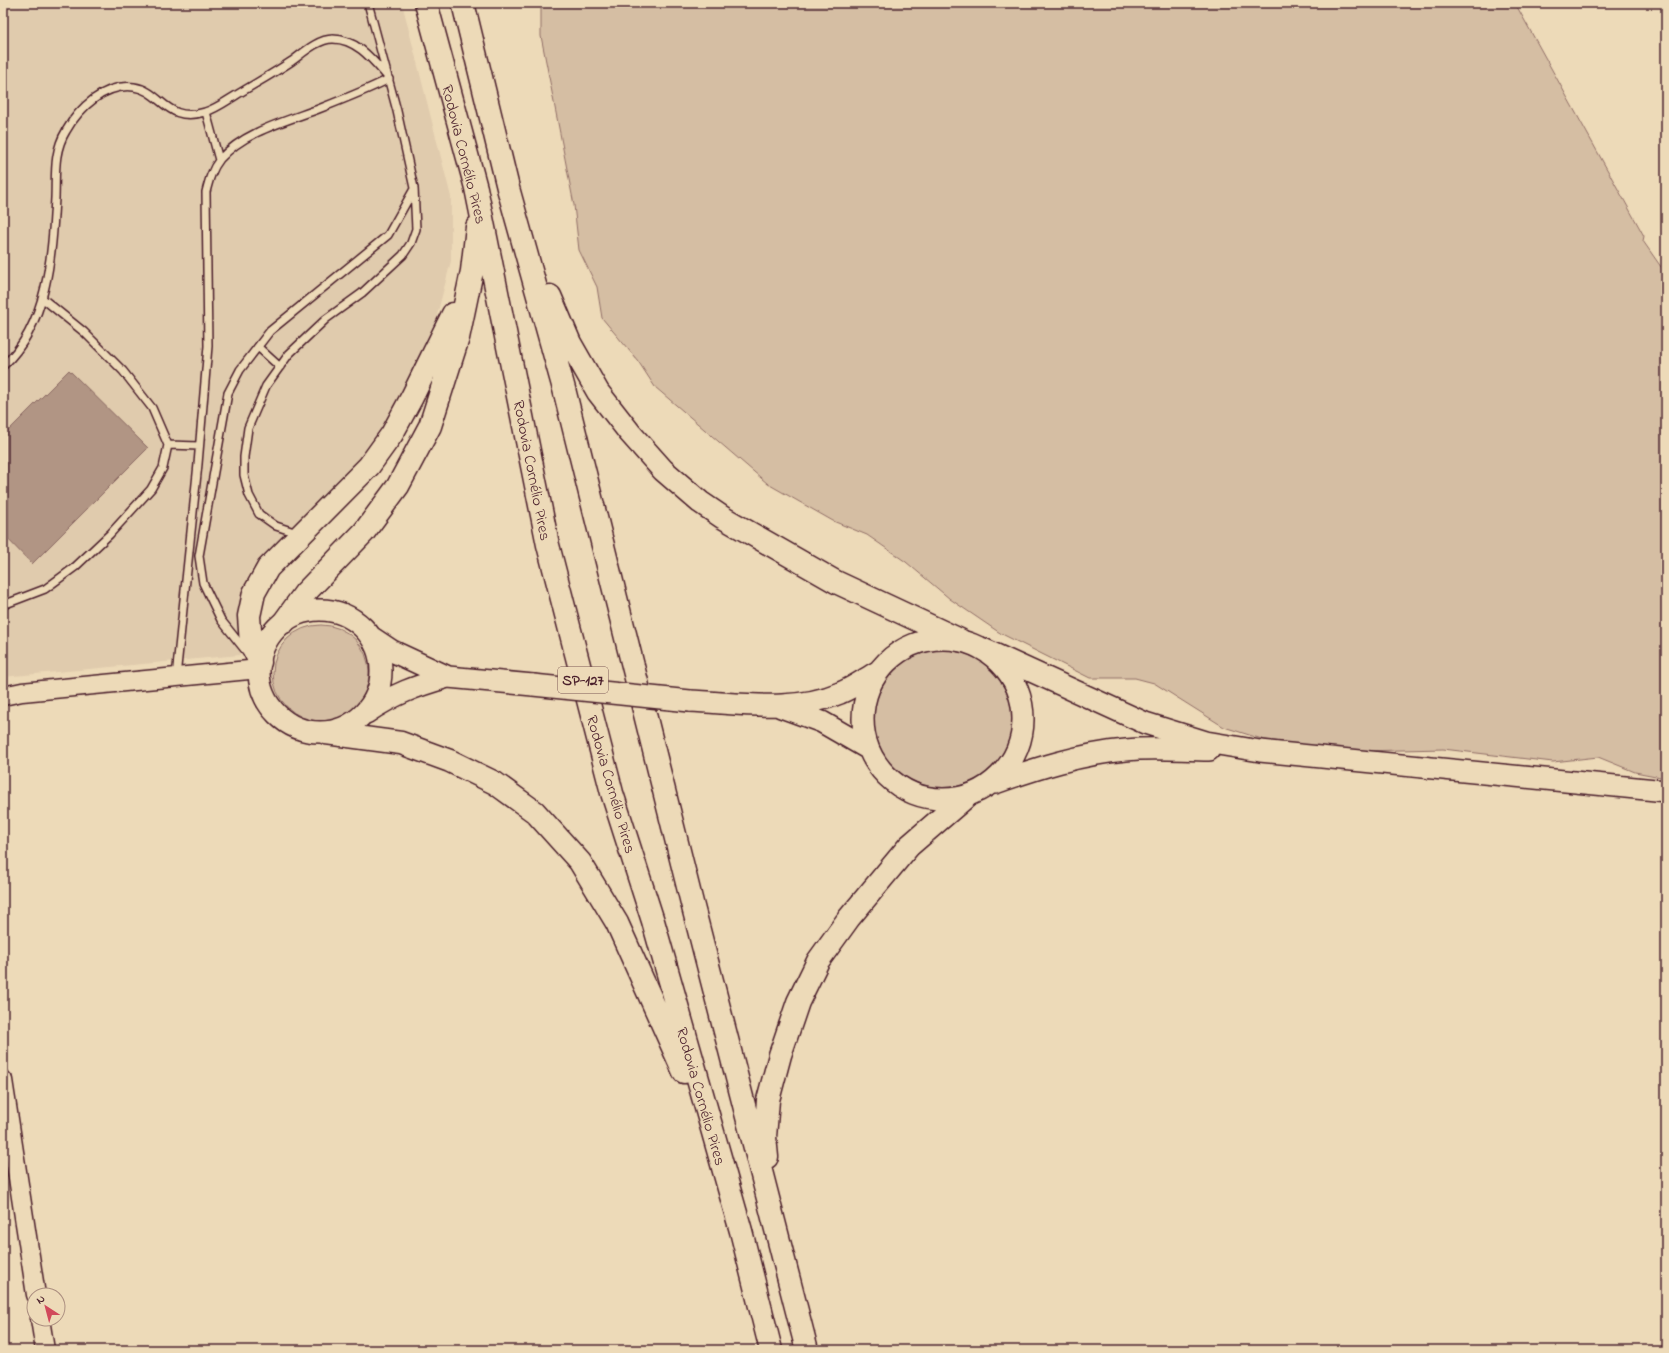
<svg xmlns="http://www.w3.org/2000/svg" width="1669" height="1353" viewBox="0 0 1669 1353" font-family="'Indie Flower',sans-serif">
  <rect width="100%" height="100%" fill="#eddab8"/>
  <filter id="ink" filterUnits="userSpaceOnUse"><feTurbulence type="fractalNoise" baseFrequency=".025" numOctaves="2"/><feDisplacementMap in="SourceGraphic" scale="8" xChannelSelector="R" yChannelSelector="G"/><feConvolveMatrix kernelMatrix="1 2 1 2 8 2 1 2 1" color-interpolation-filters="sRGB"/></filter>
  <g filter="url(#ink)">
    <path fill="#e0cbad" d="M3,3H402L451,197V261L435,323L418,372L368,451L340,483L296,524L252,569L245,583L241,603L240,655L3,677Z"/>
    <path fill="#d5bea3" stroke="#906e67" d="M541,3H1515L1644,236L1643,241L1666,274V778L1635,772L1598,757L1553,762L1443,749L1360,751L1265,740L1224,727L1154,683L1135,678H1090L1000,633L950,599L906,562L867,535L833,521L768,484L655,387L638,361L602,318L597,287L579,250L574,205L541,36Z
      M273 673a48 48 0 1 1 96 0a48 48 0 1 1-96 0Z
      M874 719a69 69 0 1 1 138 0a69 69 0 1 1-138 0Z"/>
    <path fill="#b19584" stroke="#886660" d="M69,370L148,448L32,564L3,534V436Z"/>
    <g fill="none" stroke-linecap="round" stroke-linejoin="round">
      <defs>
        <path id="lane" d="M206,112L219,160
          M258,347L280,367
          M3,366C48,325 52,255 55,198C56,175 53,152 66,131C79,108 105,83 134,87C162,91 166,124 205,112C216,109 228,100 238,94C256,83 274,73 292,61C303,53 318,39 333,39C356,39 372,59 386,75
          M168,445L199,446
          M297,533L276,526L259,514L249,495L244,475V457L248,428L266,386L289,354L326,319L362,293L403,255L411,243L416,229L414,188L397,111L368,3
          M3,605L45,589L75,567L110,534L151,489L163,468L168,445L152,408L123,371L84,332L42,298
          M245,650L221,620L203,583L199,556L228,393L240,370L270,331L388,235L414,189
          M176,677L198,464L208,346L206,192C209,180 212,169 220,159C245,131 287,121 321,108C344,99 367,90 389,79"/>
        <path id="secondary" d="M3,696L22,692L259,669
          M3,1080L36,1295
          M40,1319L45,1350"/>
        <path id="primary" d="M259 671a61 61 0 1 1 122 0a61 61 0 1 1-122 0Z
          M371,637L392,651L448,677L533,685
          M863 719a80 80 0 1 1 160 0a80 80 0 1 1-160 0Z
          M981,648L1145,723L1206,742L1260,751L1666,791
          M690,701C739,703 794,713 840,693C853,688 865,679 877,672
          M781,707L822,722L867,748
          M366,713C394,694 416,686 448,677
          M995,783C1037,768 1081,754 1126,750C1153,747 1182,750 1209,750"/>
        <path id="highway" d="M426,3L476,188L548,545L612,793L653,921L741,1231L771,1350
          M463,3L508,188L564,389L692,903L807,1350
          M550,296L570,343L598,392L630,433L663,470L700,502L722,517L836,582L960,640
          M284,622L305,593L364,532L398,486L430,426L458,338L472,271L477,227
          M260,662L251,644L249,616L254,593L268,568L369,466L392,434L412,397L453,314
          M326,733L401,743L450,761L495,783L535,812L580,862L617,923L684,1072
          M767,1157L765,1137L768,1100L780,1055L798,1002L818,961L849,918L909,846L967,796"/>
      </defs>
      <use href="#lane" stroke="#4a1f2b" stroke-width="10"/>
      <use href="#secondary" stroke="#4a1f2b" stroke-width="21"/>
      <use href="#primary" stroke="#4a1f2b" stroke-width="24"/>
      <use href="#highway" stroke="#4a1f2b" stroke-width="25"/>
      <use href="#lane" stroke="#eddab8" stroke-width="7"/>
      <use href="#secondary" stroke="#eddab8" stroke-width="18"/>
      <use href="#primary" stroke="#eddab8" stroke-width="21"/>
      <use href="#highway" stroke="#eddab8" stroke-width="22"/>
      <defs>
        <path id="primary-bridge" d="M533,685L690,701"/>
      </defs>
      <use href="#primary-bridge" stroke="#4a1f2b" stroke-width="24" stroke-linecap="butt"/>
      <use href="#primary-bridge" stroke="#eddab8" stroke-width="21"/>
    </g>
  </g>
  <g text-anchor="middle" stroke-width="3" stroke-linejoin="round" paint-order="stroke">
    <rect fill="#eddab8" stroke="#7b5755" stroke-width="1" x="558" y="667" width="50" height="26" rx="3"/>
    <g font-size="15" font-weight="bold" fill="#4a1f2b">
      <text x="583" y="685">SP-127</text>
    </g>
    <g font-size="16" fill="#4a1f2b" stroke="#eddab8">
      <text transform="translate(465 154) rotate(76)" y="6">Rodovia Cornélio Pires</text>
      <text transform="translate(533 470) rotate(79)" y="6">Rodovia Cornélio Pires</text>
      <text transform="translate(612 784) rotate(74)" y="6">Rodovia Cornélio Pires</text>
      <text transform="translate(702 1096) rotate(74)" y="6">Rodovia Cornélio Pires</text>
    </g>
  </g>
  <rect width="1669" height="1353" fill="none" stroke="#eddab8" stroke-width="16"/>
  <rect x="8" y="8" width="1653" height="1337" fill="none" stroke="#4a1f2b" stroke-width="1.5" filter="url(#ink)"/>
  <g transform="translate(46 1307) rotate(324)"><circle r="19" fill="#eddab8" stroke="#ac8f80"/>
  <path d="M0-3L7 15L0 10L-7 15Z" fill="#d1495b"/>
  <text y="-6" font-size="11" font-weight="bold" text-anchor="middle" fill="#4a1f2b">N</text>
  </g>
</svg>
